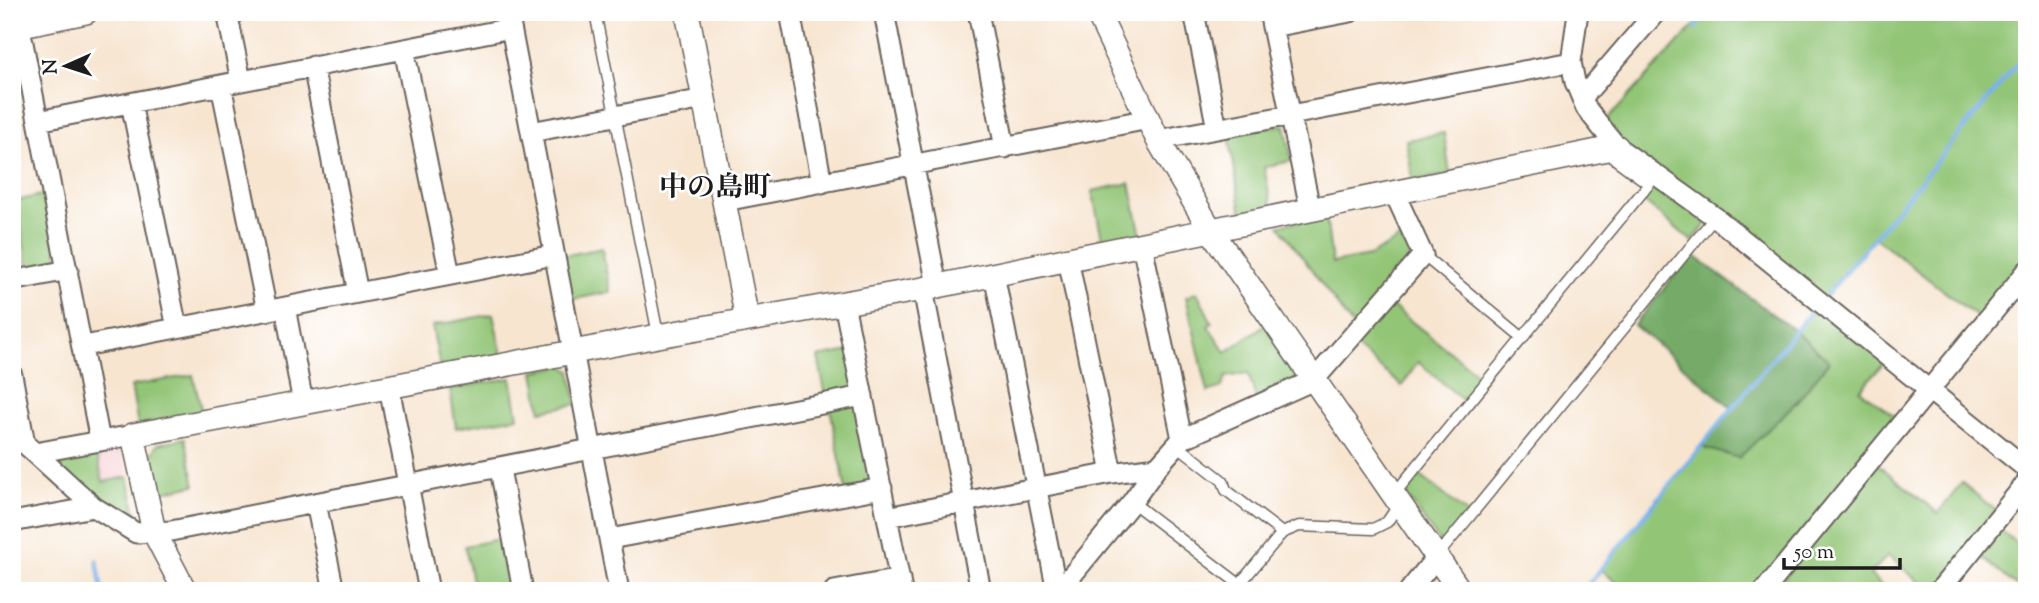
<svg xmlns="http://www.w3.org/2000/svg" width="2039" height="603" viewBox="0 0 2039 603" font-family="'Sorts Mill Goudy','Noto Serif JP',serif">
  <rect width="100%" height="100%" fill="#fff"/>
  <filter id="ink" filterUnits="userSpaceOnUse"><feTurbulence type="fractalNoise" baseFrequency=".0143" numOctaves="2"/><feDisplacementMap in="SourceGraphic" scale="14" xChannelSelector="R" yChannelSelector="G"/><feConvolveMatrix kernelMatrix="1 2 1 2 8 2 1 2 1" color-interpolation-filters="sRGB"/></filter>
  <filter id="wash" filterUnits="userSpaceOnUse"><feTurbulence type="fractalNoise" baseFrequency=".00686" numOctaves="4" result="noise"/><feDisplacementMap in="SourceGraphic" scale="28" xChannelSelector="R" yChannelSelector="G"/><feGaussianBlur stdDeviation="1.57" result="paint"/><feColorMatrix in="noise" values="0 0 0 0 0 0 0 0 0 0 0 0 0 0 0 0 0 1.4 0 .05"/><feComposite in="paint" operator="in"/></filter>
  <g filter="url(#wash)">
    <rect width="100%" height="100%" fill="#f7e5d0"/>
    <path fill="#f7cfd4" d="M115,442L122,448L128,477L103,482L95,447Z"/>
    <path fill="#92c576" stroke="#577049" stroke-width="2" d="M1707,12H2027V266L1981,320L1874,237L1824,298L1626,147L1606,121Z
      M1285,125L1292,161L1264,167L1272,209L1242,215L1228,130Z
      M1444,133L1450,174L1413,181L1406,140Z
      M1656,179L1705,213L1706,225L1692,241L1642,200Z
      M1130,183L1141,236L1103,243L1092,191Z
      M46,194L58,253L53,267L29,272L16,201Z
      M1326,216L1332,263L1369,256L1410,233L1418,249L1354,328L1279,225Z
      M602,248L610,292L570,300L562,256Z
      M1197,292L1212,323L1208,326L1226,352L1266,324L1303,374L1257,402L1248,373L1226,377L1222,387L1208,392L1186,297Z
      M1387,302L1484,379L1465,402L1418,362L1402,386L1352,344Z
      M1817,304L1886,361L1860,390L1900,420L1760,591H1625L1601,569L1701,447L1739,458L1797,401L1829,361L1795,331Z
      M493,314L502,355L440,367L432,326Z
      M850,351L857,388L827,401L818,357Z
      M563,366L571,371L577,404L541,411L534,371Z
      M193,375L202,413L138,425L131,386Z
      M511,378L518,417L456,428L450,389Z
      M853,403L860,408L875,477L870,486L846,491L830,407Z
      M185,438L195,485L157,493L150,458L158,444Z
      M95,447L103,482L128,477L138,522L132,525L61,470L60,453Z
      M1875,462L1938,513L1962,483L2000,514L1936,591H1929L1888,555L1870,575L1888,591H1774Z
      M1417,473L1468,514L1441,544L1407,496V484Z
      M1997,528L2027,551V591H2022L1977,553Z
      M508,537L519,591H474L465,546Z"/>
    <path fill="#75aa67" stroke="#486342" stroke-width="2" d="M1692,254L1795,331L1829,361L1797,401L1739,458L1701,447L1732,408L1634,325Z"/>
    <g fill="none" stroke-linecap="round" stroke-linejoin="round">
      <path stroke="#7bb1e9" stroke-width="4.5" d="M1696,27L1707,12
        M1825,297L2027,52
        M97,560L102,591
        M1583,591L1815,307"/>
    </g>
  </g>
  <g filter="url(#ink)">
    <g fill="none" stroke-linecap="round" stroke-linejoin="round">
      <defs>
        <path id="service" d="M595,12L658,335
          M1423,255L1523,338
          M1177,445L1223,481L1226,490L1282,533
          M1395,493L1649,184L1615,159L1617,147
          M1132,502L1239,584
          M1438,555L1715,217
          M1234,591L1282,533L1299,526L1373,529L1387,522L1400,503"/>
        <path id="minor" d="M17,12L100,441
          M227,12L241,81
          M508,12L619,591
          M790,12L822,183
          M884,12L937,286
          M978,12L1005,148
          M1194,12L1217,129
          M1269,12L1310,208
          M1578,12L1571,62L1575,82L1586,108L1617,147L1715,217L2027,469
          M1272,27L1350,12
          M404,49L450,275
          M313,66L358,293
          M221,85L267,311
          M1582,98L1656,12
          M131,103L177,328
          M38,121L511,28
          M531,132L704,99
          M1158,140L1571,62
          M725,201L1149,119
          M1142,244L1182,439
          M1068,259L1112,473
          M994,274L1057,591
          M12,281L68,270
          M923,289L981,591
          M844,303L902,591
          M285,307L303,403
          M84,346L554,255
          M12,375L25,444
          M389,387L429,591
          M12,436L25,444L94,507L136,533L171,531L863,396
          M35,453L133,435
          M500,469L523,591
          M316,503L334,591
          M887,517L1112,473L1157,467
          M12,522L94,507
          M610,539L882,488
          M834,591L900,579
          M1059,591L1132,502L1157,467L1182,439L1314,380L1423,255L1394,192
          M1409,591L1438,555
          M1764,591L2027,271
          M1939,591L2027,482"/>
        <path id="tertiary" d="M687,12L747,319
          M1097,12L1158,140L1210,229L1460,591
          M12,27L86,12
          M185,591L154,532L133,435L658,336L923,289L1617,147"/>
      </defs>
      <use href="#service" stroke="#69625b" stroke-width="13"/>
      <use href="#minor" stroke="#69625b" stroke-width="23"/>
      <use href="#tertiary" stroke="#69625b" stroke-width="26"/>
      <use href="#service" stroke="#fff" stroke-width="10"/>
      <use href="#minor" stroke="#fff" stroke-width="19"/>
      <use href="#tertiary" stroke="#fff" stroke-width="23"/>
    </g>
  </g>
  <g text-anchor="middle" stroke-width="5" stroke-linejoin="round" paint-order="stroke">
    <g font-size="28" font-weight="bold" fill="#1c1c1c" stroke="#fff">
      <text x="715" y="196">中の島町</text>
    </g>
  </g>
  <rect width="2039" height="603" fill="none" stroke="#fff" stroke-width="42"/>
  <g transform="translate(66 66) rotate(267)" stroke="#ffffff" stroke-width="5" paint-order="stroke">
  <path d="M0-5L12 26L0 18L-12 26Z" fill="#1c1c1c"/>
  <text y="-10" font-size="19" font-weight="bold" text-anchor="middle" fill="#1c1c1c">N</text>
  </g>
  <path d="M1784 558v10h116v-10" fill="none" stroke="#1c1c1c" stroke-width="3.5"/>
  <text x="1794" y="558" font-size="21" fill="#1c1c1c" stroke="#ffffff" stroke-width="5" paint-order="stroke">50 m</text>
</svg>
